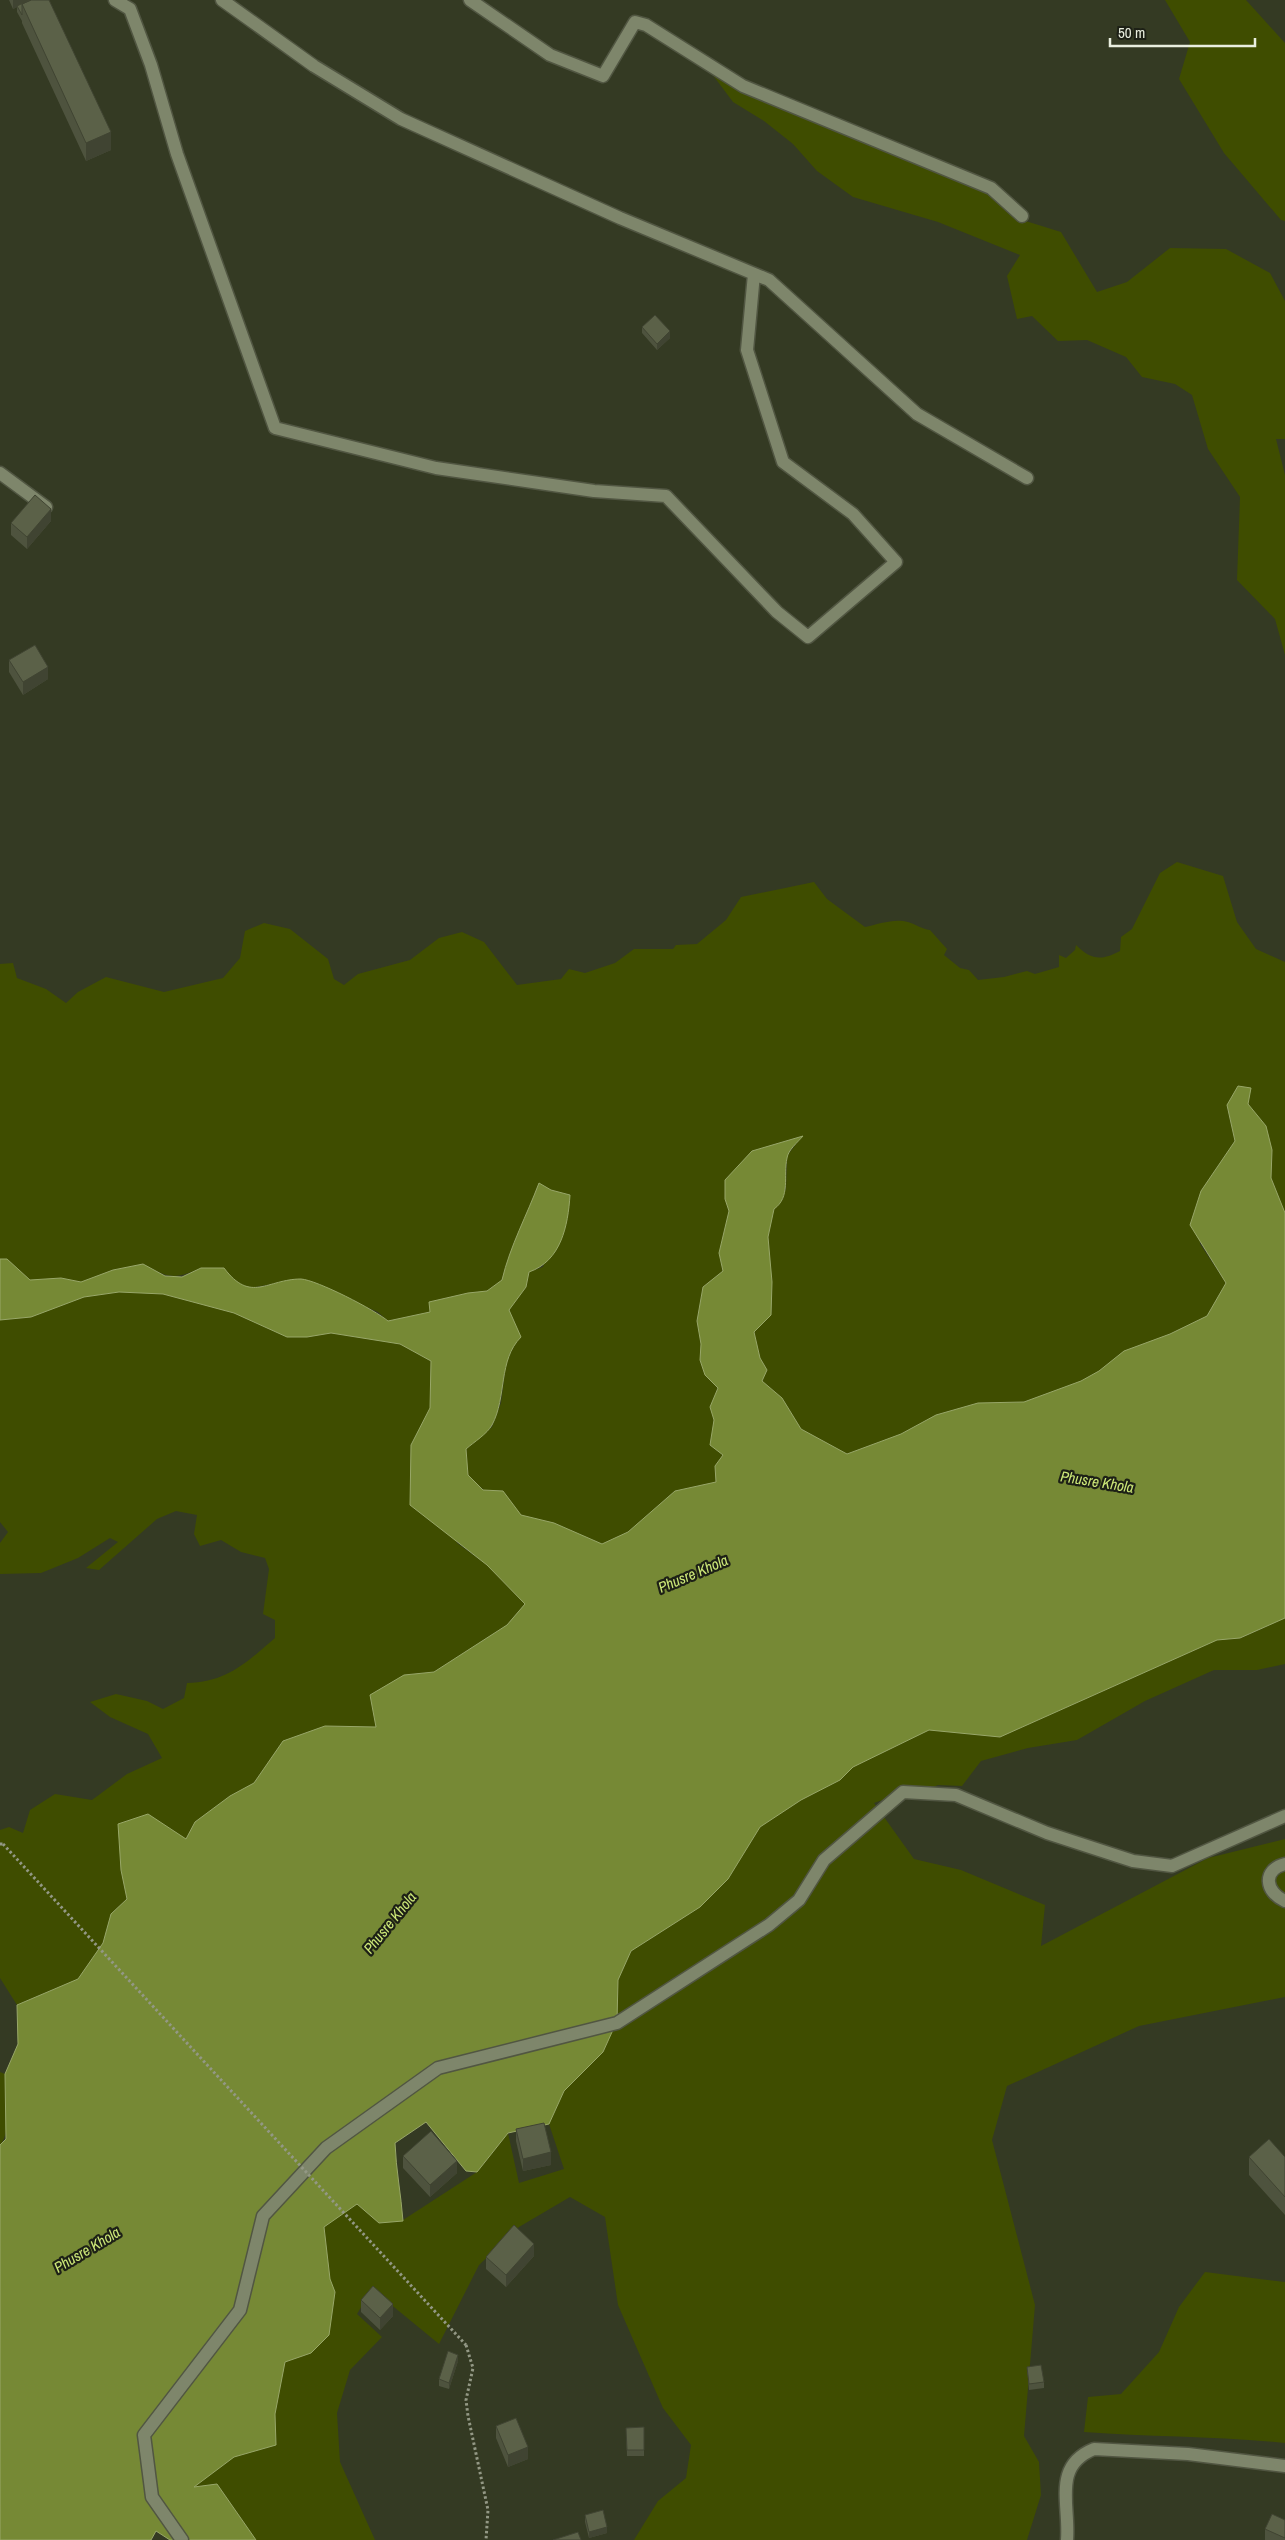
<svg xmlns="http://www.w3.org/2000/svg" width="1285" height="2540" viewBox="0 0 1285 2540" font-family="'Archivo Narrow',sans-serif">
  <rect width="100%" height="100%" fill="#343a23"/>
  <path fill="#3f4d00" d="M1165,0H1246L1285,43V221L1281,220L1224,153L1179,79L1190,42Z
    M709,70L986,191L1013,217L1061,232L1097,292L1127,282L1170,248L1226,249L1270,273L1285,301V439H1276L1285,475V655L1275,619L1237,580L1240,497L1208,449L1192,395L1175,384L1142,377L1126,357L1087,340L1058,341L1032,316L1017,319L1007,276L1020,255L938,222L853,197L817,171L793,144L764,121L733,102Z
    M1177,862L1223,876L1237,922L1256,949L1285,962V1213L1271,1178L1272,1150L1248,1104L1227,1106L1235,1141L1201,1191L1200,1244L1226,1283L1207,1316L1170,1334L1125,1351L1099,1371L1081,1381L1024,1402L978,1403L936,1415L901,1434L847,1454L801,1429L782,1398L762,1381L767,1370L760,1358L754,1332L771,1315L772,1282L768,1237L774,1209L786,1189L787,1156L802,1136L752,1151L725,1199L729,1211L719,1253L723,1271L703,1287L697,1321L701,1344L700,1360L705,1375L718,1388L710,1407L715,1420L710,1445L723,1455L715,1466L716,1482L675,1491L628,1532L602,1544L554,1523L520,1515L503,1491L484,1490L468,1476L466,1449L492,1427L501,1403L506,1363L515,1342L509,1310L526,1287L529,1272L543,1267L570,1195L551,1190L539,1183C527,1215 510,1246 502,1280L487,1291L468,1293L429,1302L430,1312L388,1321L378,1312L301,1279L249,1288L201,1268C174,1280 168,1278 143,1264L113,1270L81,1282L61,1278L30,1280L7,1259H0V964L13,963L17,978L46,989L66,1003L78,992L106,977L164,992L223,978L240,958L245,931L264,923L290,929L328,959L334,979L344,985L358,974L410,960L439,938L462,932L484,942L517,985L561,979L569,969L585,973L615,963L634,949H673L676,945L697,944L726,920L741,897L814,882L827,899L865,927C878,924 895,918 908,922C916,924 921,929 930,930L947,949L944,955L960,968L969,970L978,980L1004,977L1027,971L1035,974L1059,967V955L1066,958L1075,950L1076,945C1091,960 1101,961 1120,951L1121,937L1132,929L1160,873Z
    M119,1292L163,1294L234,1313L287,1337H307L331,1333L400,1344L431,1361L430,1408L411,1445L457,1543L487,1565L525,1604L507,1625L434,1672L404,1675L377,1727L325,1726L283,1741L254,1783L230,1796L195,1822L186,1839L121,1870L127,1899L111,1914L103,1943L78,1979L17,2005L0,1978V1830L9,1827L23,1833L30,1810L55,1794L92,1800L127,1774L162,1758L148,1734L110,1717L90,1702L116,1694L147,1701L163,1709L184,1698L187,1683C227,1682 246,1663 275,1638V1620L263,1614L269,1569L265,1558L241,1552L221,1540L200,1546L194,1534L197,1515L176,1511L157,1519L99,1570L86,1568L118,1542L110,1538L78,1558L41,1573L0,1574V1543L8,1532L0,1522V1320L31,1317L84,1297Z
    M1285,1618V1664L1257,1670H1214L1145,1701L1077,1740L1028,1748L981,1761L962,1786L938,1785L910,1797L894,1796L874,1803L914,1859L961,1870L1045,1905L1041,1946L1208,1858L1285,1839V1997L1139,2026L1007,2086L992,2140L1035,2305L1024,2436L1039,2462L1041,2495L1027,2540H634L658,2501L686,2478L691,2445L663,2408L618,2305L605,2217L570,2197L519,2227L479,2265L439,2344L372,2289L357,2314L382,2337L350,2370L337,2413L340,2462L375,2540H256L217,2484L193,2487L234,2457L276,2445L275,2414L285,2362L311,2353L335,2293L330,2279L324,2227L357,2204L379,2223L403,2220L477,2172L508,2133L519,2183L564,2169L549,2124L564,2091L603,2052L617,2021L618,1980L631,1951L700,1907L728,1879L760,1827L801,1800L840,1780L853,1767L929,1730L1000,1737L1217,1640L1241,1638Z
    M0,2072L5,2074C7,2092 12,2132 0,2145Z
    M1205,2272L1285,2282V2443C1218,2436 1151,2437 1084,2432L1088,2397L1121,2394L1159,2352L1179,2307Z"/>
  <path fill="#768935" stroke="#98a768" d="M1238,1086L1251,1088L1248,1104L1266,1126L1272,1150L1271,1178L1285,1213V1618L1240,1638L1217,1640L1000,1737L929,1730L853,1767L840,1780L801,1800L760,1827L728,1879L700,1907L631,1951L618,1980L617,2021L603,2052L564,2091L549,2124L508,2133L477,2172L466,2171L426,2122L395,2143C396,2170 401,2194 403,2221L379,2223L357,2204L324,2227L330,2279L335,2292L329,2335L311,2353L285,2362L275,2414L276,2445L234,2457L194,2487L217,2484L256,2540H170L156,2531L151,2540H0V2145L6,2139L5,2074L18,2044L17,2005L78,1979L103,1943L111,1914L127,1899L121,1870L118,1824L148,1814L186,1839L195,1822L230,1796L254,1783L283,1741L325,1726L376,1727L370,1695L404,1675L434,1672L507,1625L525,1604L487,1565L410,1505L411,1445L430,1408L431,1361L400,1344L331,1333L307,1337H287L234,1313L163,1294L119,1292L84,1297L31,1317L0,1320V1259H7L30,1280L61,1278L81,1282L113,1270L143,1264L165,1276L182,1277L201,1268H224C251,1304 267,1279 301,1279C317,1280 375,1310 388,1321L430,1312L429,1302L468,1293L487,1291L502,1280C510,1246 527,1215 539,1183L551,1190L570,1195C568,1226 561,1261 529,1272L526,1287L509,1310L521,1337C498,1360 507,1397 492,1425C487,1434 474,1442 466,1449L468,1475L483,1490L503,1491L521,1515L554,1523L602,1544L628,1532L675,1491L716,1482L715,1466L723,1455L710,1445L714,1420L710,1407L718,1388L705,1375L700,1360L701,1344L697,1321L703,1287L723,1271L719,1253L729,1211L725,1199V1180L752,1151L803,1136C798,1142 788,1150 787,1158C783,1176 791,1197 774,1209L768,1237L772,1282L771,1315L754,1332L760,1358L767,1370L762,1381L782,1398L801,1429L847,1454L901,1434L936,1415L978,1403L1024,1402L1081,1381L1099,1371L1124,1351L1170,1334L1207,1316L1226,1283L1190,1225L1201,1191L1235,1141L1227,1105Z"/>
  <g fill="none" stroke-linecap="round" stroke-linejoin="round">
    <defs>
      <path id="minor" d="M115,0L130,9L151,65L177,154L275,428L436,468L594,491L666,496L777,612L808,637L896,562L853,514L783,462L747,350L754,274
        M222,0L314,66L401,119L620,218L769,280L917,414L1027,478
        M470,0L550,55L603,76L635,22L646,25L743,86L991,188L1022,216
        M0,473L46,507
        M1285,1864C1262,1870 1265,1892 1285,1901
        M182,2540L152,2497L144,2435L240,2310L263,2216L326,2148L438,2068L617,2023L769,1925L799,1900L824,1860L903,1792L956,1795L1047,1833L1133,1861L1172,1866L1285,1816
        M1067,2540C1070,2504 1052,2466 1094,2449L1188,2454L1285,2466"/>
    </defs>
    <use href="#minor" stroke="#515642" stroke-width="15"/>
    <path stroke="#939885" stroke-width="3" stroke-dasharray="2.5 2.5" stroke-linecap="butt" d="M0,1844H3
      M466,2345L473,2368L466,2400L468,2416L488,2510L486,2540"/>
    <use href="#minor" stroke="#7e866b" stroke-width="12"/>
    <path stroke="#939885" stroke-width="3" stroke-dasharray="2.5 2.5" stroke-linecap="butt" d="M3,1844L466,2345"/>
  </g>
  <path fill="#4e533e" d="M9,0H49L111,150L86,161L22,23V21L17,12V7L13,9Z
    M642,327L670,338L657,350L642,333Z
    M51,521L27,549L11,535V523Z
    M9,660L48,679L23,695L9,672Z
    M516,2129L551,2165L523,2171L516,2141Z
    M403,2156L457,2173L430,2197L403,2168Z
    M1249,2157H1285V2215L1249,2175Z
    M534,2256L506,2287L486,2269V2257Z
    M361,2300L393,2316L380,2330L361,2312Z
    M458,2361L449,2389L439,2386V2379Z
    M1027,2367L1044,2382V2388L1029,2390Z
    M496,2426L528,2459L508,2467L496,2438Z
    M644,2427V2456H627L626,2428Z
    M585,2515L607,2533L589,2538L585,2522Z
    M1285,2520V2540H1265V2529Z"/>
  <path fill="#404432" d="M13,0H33L13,9Z
    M111,132V150L86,161V143Z
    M670,331V338L657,350V344Z
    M51,509V521L27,549V537Z
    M48,667V679L23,695V682Z
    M551,2152V2165L523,2171V2159Z
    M457,2161V2173L430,2197V2185Z
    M534,2244V2256L506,2287V2275Z
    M393,2304V2316L380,2330V2318Z
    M458,2355V2361L449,2389V2383Z
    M528,2447V2459L508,2467V2455Z
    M607,2527V2533L589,2538V2532Z"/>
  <path fill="#5b6148" stroke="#404432" d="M29,0H31L22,4V15L17,6Z
    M31,0H49L111,132L86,143L22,4Z
    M655,315L670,331L657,344L642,327Z
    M35,495L51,509L27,537L11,523Z
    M35,645L48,667L23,682L9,660Z
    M544,2123L551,2152L523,2159L516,2129Z
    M431,2131L457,2161L430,2185L403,2156Z
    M1269,2139L1285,2157V2197L1249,2157Z
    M514,2225L534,2244L506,2275L486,2257Z
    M373,2286L393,2304L380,2318L361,2300Z
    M448,2351L458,2355L449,2383L439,2379Z
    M1041,2365L1044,2382L1029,2384L1027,2367Z
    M516,2418L528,2447L508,2455L496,2426Z
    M644,2427V2450H627L626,2428Z
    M603,2510L607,2527L589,2532L585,2515Z
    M1272,2514L1285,2520V2538L1265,2529Z
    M578,2532L581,2540H553Z"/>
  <g text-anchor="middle" stroke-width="4.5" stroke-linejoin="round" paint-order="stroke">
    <g font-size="15" font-style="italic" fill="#cde878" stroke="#1d2016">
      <text transform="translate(1097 1482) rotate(9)" y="5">Phusre Khola</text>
      <text transform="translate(693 1574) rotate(-23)" y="5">Phusre Khola</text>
      <text transform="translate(390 1923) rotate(-51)" y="5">Phusre Khola</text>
      <text transform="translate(87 2250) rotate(-31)" y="5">Phusre Khola</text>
    </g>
  </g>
  <path d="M1110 38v8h145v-8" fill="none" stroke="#e9eedf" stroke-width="2.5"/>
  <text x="1118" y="38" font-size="15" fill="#e9eedf" stroke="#1d2016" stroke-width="4" paint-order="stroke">50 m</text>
</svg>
